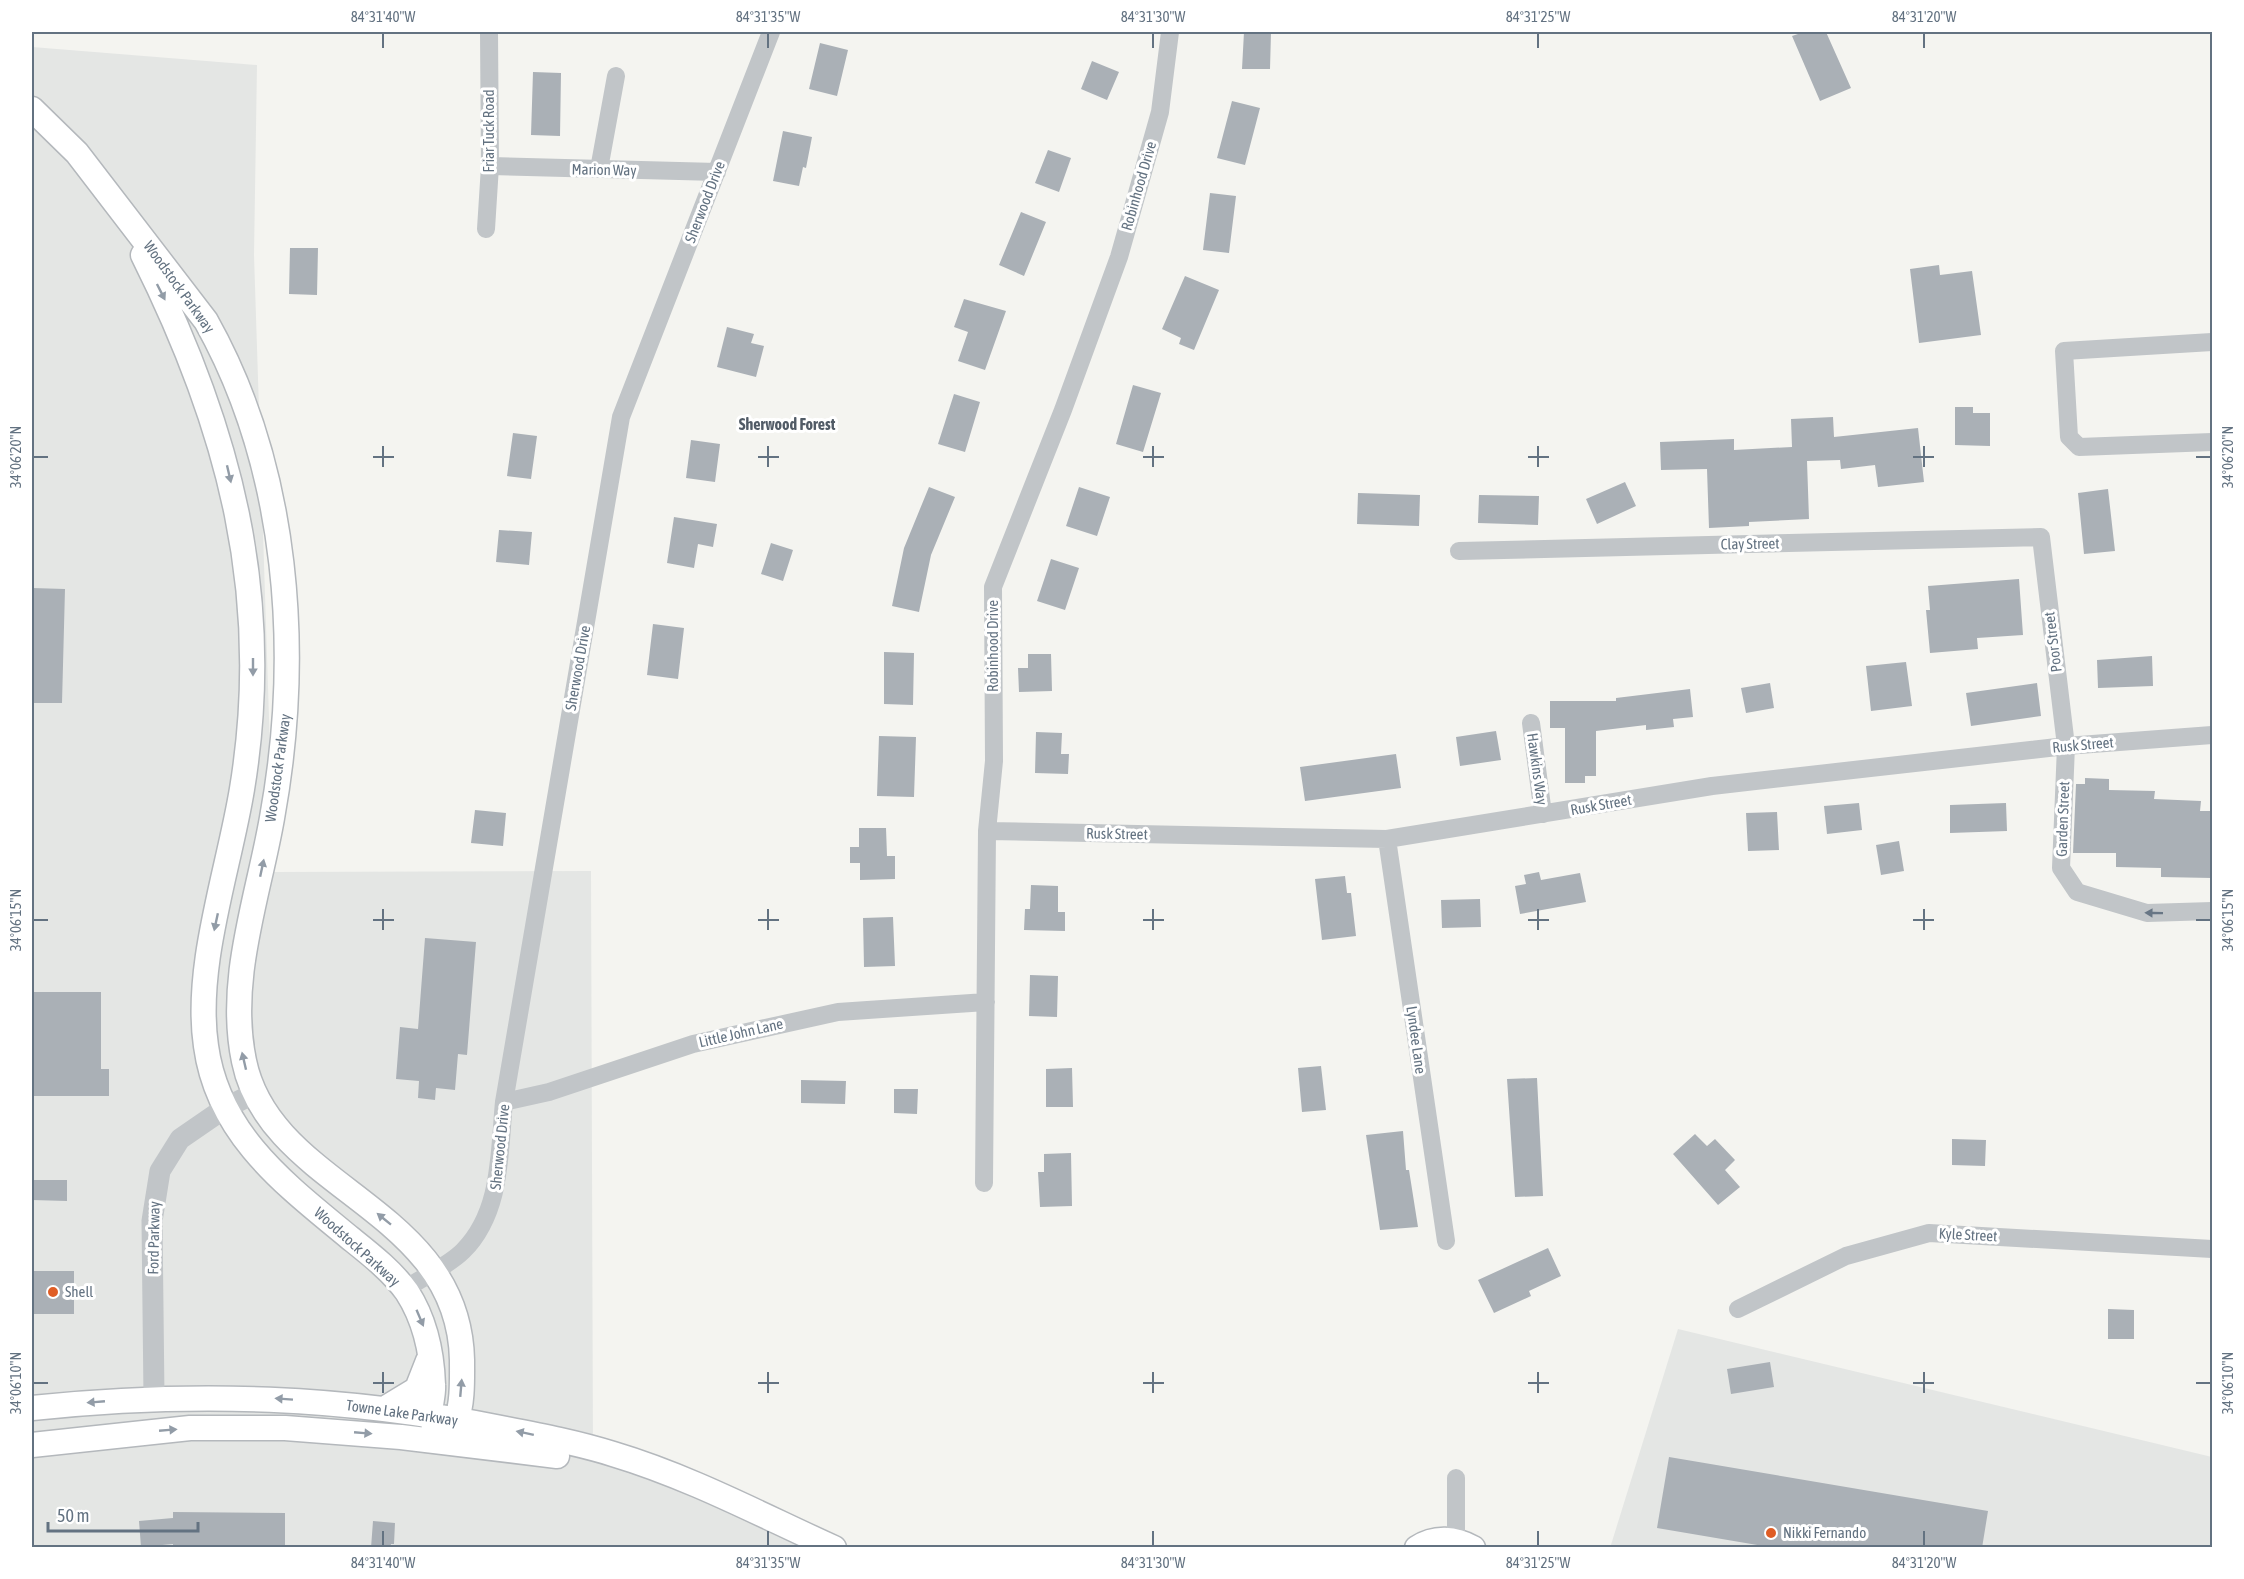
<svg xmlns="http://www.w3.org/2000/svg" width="2244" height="1579" viewBox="0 0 2244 1579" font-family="'Asap Condensed',sans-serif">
  <rect width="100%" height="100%" fill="#f4f4f0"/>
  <path fill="#e4e6e4" d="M32,47L257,65L254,255L274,872L591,871L593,1454L853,1547H32Z
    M1678,1329L2212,1457V1547L1610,1548Z"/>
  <path fill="#aab0b6" d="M1244,32H1271L1270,69H1242Z
    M1804,32H1826L1851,88L1820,101L1792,36Z
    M820,43L848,50L837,96L809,89Z
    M1092,61L1119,72L1107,100L1081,89Z
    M533,72L561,73L560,136L531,135Z
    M1232,101L1260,108L1245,165L1217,158Z
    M783,131L812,137L806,168L803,167L799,186L773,181Z
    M1048,150L1071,158L1059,192L1035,183Z
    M1210,193L1236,196L1229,253L1203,250Z
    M1021,212L1046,222L1024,276L999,265Z
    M290,248H318L317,295L289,294Z
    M1939,265L1940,275L1972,271L1981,335L1919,343L1910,269Z
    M1185,276L1219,290L1194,350L1179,344L1181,338L1162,329Z
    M964,299L1006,311L985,370L958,361L968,332L954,327Z
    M727,327L754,334L751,343L764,346L756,377L717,367Z
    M1133,385L1161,393L1143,452L1116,444Z
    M954,394L980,402L965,452L938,444Z
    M1955,407H1973V413H1990V446L1955,445Z
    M1833,417L1834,437L1918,428L1924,482L1878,487L1875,465L1841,469L1840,460L1807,461L1809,519L1749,522V526L1709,528L1707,469L1661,470L1660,442L1734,439V450L1792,447L1791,419Z
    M513,433L537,436L531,479L507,476Z
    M691,440L720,444L715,482L686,478Z
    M1625,482L1636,506L1597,524L1586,499Z
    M929,487L955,497L931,555L919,612L892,606L904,548Z
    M1079,487L1110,497L1097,536L1066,526Z
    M2108,489L2115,551L2084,554L2078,493Z
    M1358,493L1420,495L1419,526L1357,524Z
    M1479,495L1539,496L1538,525L1478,523Z
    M674,517L717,524L713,547L698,544L694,568L667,563Z
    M499,530L532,532L529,565L496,562Z
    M771,543L793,550L783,581L761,574Z
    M1051,559L1079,568L1065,610L1037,601Z
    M2019,579L2023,635L1977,638L1978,649L1930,653L1926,610H1930L1928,586Z
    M32,588L65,589L62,703H32Z
    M653,624L684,628L678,679L647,675Z
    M884,652L914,653L913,705L884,704Z
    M1028,654H1051L1052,691L1019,692L1018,668H1028Z
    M2152,656L2153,686L2098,688L2097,660Z
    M1906,662L1912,706L1871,711L1866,666Z
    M1770,683L1774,708L1746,713L1741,688Z
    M2037,683L2041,716L1971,726L1966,693Z
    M1690,689L1693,717L1673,719L1674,727L1646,730V725L1596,731V776H1585V783H1565V728H1550V701H1616V698Z
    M1496,731L1501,760L1460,766L1456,737Z
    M1036,732L1062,733L1061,754H1069L1068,774L1035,773Z
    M879,736L916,737L914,797L877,796Z
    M1396,754L1401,788L1305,801L1300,767Z
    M2085,778L2109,779V790L2155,791L2154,799L2201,801L2200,811H2212V878L2161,877V868L2116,867V853H2073L2076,784H2085Z
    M1859,803L1862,830L1827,834L1824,806Z
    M2006,803L2007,831L1950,833V805Z
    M475,810L506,813L503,846L471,843Z
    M1777,812L1779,850L1748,851L1746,813Z
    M859,828H886L887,856H895V879L860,880V863H850V847H859Z
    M1899,841L1904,871L1881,875L1876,845Z
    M1539,872L1541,880L1580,873L1586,902L1520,914L1515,886L1526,884L1524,875Z
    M1345,876L1347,893H1351L1356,936L1322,940L1315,879Z
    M1031,885L1058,886V912H1065V931L1024,930L1025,909H1030Z
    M1480,899L1481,927L1442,928L1441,900Z
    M893,917L895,966L864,967L863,918Z
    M425,938L476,942L467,1055L458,1054L455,1090L436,1088L435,1100L418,1098L419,1081L396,1079L400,1027L418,1029Z
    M1030,975L1058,976L1057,1017L1029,1016Z
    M32,992H101V1069H109V1096H32Z
    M1321,1066L1326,1110L1302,1112L1298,1068Z
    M1072,1068L1073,1107H1046V1069Z
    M1537,1078L1543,1196L1515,1197L1507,1079Z
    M801,1080L846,1081L845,1104L801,1103Z
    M894,1089H918L917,1114L894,1113Z
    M1403,1131L1406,1170H1409L1418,1227L1380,1230L1366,1135Z
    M1695,1134L1707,1146L1715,1139L1735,1160L1725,1170L1740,1187L1718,1205L1673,1154Z
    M1952,1139L1986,1140L1985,1166L1952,1165Z
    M1071,1153L1072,1206L1040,1207L1038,1172H1044V1154Z
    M32,1180H67V1201L32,1200Z
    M1548,1248L1561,1276L1529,1291L1531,1296L1494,1313L1478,1280Z
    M32,1271H74V1314H32Z
    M2108,1309L2134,1310V1339H2108Z
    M1770,1362L1774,1387L1731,1394L1727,1369Z
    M1669,1457L1988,1511L1982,1548H1775L1657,1528Z
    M173,1512L285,1513V1548H173V1544L141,1547L139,1521L173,1518Z
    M373,1521L395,1523L394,1544H391L390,1548H371Z"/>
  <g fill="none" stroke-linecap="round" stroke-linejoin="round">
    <defs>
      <path id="secondary" d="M32,109L77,153L206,321C289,469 302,653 272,818C258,898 227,980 244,1061C270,1190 459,1206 462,1360C462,1378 463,1404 456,1421C452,1428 446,1435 441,1441
        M143,255C229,427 274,595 242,789C229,869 194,966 206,1046C218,1135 286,1185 350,1238C370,1254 392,1271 407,1292C425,1320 432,1352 433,1385C434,1395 429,1407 431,1417C433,1425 438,1433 441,1441
        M32,1408C195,1391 345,1396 506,1429C542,1436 578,1443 613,1454C690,1477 761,1515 834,1548
        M384,1409L417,1389L428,1361
        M32,1445L190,1428H285L401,1437L557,1456
        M1417,1548C1435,1536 1455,1538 1473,1548"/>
    </defs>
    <use href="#secondary" stroke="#b4b8bc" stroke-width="27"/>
    <path stroke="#c1c5c8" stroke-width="18" d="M490,166L717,172
      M599,169L616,76
      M486,229L490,166L489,32
      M2212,342L2064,351L2069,437L2079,447L2212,442
      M1459,551L2041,537L2066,746L2061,868L2077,892L2147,913L2212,911
      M1531,723L1543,814
      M987,831L1387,839L1712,786L2066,746L2212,735
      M1387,839L1446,1241
      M504,1102L549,1092L693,1044L838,1012L986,1002
      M984,1183L987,831L994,761L993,587L1063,410L1119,257L1160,112L1170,32
      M405,1289C423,1277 448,1266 463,1251C502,1212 499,1153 504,1102L621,417L771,32
      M1738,1309L1846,1256L1929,1233L2212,1249
      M1456,1478V1541"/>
    <path stroke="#c1c5c8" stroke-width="21" d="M154,1397L152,1221L160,1171L180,1139L225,1108L255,1093"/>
    <use href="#secondary" stroke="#fff" stroke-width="24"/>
  </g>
  <defs><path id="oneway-solid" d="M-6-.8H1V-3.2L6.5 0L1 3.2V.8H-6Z" transform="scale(1.5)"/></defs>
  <g fill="#929ca7">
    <use href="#oneway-solid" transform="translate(161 292) rotate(63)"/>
    <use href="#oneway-solid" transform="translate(229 474) rotate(77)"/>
    <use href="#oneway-solid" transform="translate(253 667) rotate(90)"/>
    <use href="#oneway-solid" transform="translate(262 868) rotate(-78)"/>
    <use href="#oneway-solid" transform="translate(216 922) rotate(102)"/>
    <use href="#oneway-solid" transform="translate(244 1061) rotate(-103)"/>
    <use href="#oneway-solid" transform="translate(384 1219) rotate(-141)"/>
    <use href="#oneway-solid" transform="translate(420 1318) rotate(67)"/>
    <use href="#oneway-solid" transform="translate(461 1388) rotate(-85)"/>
    <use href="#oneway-solid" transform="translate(284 1399) rotate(-176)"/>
    <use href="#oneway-solid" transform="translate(96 1402) rotate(175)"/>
    <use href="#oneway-solid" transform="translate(168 1430) rotate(-5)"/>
    <use href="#oneway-solid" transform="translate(363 1433) rotate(5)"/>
    <use href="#oneway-solid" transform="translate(525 1433) rotate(-168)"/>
  </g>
  <use fill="#687685" href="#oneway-solid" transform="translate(2154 913) rotate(-179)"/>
  <path fill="none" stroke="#637281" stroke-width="2" d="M383,33V48M768,33V48M1153,33V48M1538,33V48M1924,33V48M383,446V467M768,446V467M1153,446V467M1538,446V467M1924,446V467M33,457H48M373,457H394M758,457H779M1143,457H1164M1528,457H1549M1913,457H1934M2196,457H2211M383,909V930M768,909V930M1153,909V930M1538,909V930M1924,909V930M33,920H48M373,920H394M758,920H779M1143,920H1164M1528,920H1549M1913,920H1934M2196,920H2211M383,1372V1393M768,1372V1393M1153,1372V1393M1538,1372V1393M1924,1372V1393M33,1383H48M373,1383H394M758,1383H779M1143,1383H1164M1528,1383H1549M1913,1383H1934M2196,1383H2211M383,1531V1546M768,1531V1546M1153,1531V1546M1538,1531V1546M1924,1531V1546"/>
  <g fill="#df5d25" stroke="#fff" stroke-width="2">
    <circle cx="53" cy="1292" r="6"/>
    <circle cx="1771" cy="1533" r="6"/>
  </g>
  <g text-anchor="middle" stroke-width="6" stroke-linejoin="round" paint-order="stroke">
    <g font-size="15" fill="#637281" stroke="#fff">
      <text transform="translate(489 131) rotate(-90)" y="5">Friar Tuck Road</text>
      <text transform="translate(604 170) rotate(1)" y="5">Marion Way</text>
      <text transform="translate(1139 186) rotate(-74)" y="5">Robinhood Drive</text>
      <text transform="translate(705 202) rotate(-69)" y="5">Sherwood Drive</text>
      <text transform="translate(179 287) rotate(54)" y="5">Woodstock Parkway</text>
      <text transform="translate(1750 544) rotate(-1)" y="5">Clay Street</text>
      <text transform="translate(2053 642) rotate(-97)" y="5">Poor Street</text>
      <text transform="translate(993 646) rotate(-90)" y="5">Robinhood Drive</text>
      <text transform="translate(578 668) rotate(-80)" y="5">Sherwood Drive</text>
      <text transform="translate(2083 745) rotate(-5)" y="5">Rusk Street</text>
      <text transform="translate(278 768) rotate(-82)" y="5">Woodstock Parkway</text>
      <text transform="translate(1537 769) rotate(82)" y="5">Hawkins Way</text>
      <text transform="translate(1601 805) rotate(-10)" y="5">Rusk Street</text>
      <text transform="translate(2063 819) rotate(-88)" y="5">Garden Street</text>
      <text transform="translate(1117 834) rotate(1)" y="5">Rusk Street</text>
      <text transform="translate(741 1033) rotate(-13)" y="5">Little John Lane</text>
      <text transform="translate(1416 1040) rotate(82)" y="5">Lyndee Lane</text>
      <text transform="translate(500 1147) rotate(-84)" y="5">Sherwood Drive</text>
      <text transform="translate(1968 1235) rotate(3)" y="5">Kyle Street</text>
      <text transform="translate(154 1238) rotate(-89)" y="5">Ford Parkway</text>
      <text transform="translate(357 1247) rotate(42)" y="5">Woodstock Parkway</text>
      <text transform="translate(402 1413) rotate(8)" y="5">Towne Lake Parkway</text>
    </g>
    <g font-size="15" fill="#637281" stroke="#fff" text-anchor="start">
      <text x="65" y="1297">Shell</text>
      <text x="1783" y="1538">Nikki Fernando</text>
    </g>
    <g font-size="16" font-weight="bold" fill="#515b66" stroke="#fff">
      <text x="787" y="430">Sherwood Forest</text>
    </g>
  </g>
  <rect width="2244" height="1579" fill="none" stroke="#ffffff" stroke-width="66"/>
  <path d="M48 1522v9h150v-9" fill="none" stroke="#637281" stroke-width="3"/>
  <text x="57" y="1522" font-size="18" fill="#637281" stroke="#ffffff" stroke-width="4.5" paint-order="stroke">50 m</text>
  <rect x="33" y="33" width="2178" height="1513" fill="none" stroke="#637281" stroke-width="2"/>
  <g font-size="15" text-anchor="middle" fill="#637281">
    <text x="383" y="22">84°31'40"W</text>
    <text x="768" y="22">84°31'35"W</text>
    <text x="1153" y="22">84°31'30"W</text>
    <text x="1538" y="22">84°31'25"W</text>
    <text x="1924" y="22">84°31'20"W</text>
    <text transform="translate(16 457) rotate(-90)" y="5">34°06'20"N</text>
    <text transform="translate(2228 457) rotate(-90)" y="5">34°06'20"N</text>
    <text transform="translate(16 920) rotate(-90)" y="5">34°06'15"N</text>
    <text transform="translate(2228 920) rotate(-90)" y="5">34°06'15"N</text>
    <text transform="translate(16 1383) rotate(-90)" y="5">34°06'10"N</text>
    <text transform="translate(2228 1383) rotate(-90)" y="5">34°06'10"N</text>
    <text x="383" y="1568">84°31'40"W</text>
    <text x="768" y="1568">84°31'35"W</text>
    <text x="1153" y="1568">84°31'30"W</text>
    <text x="1538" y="1568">84°31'25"W</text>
    <text x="1924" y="1568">84°31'20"W</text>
  </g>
</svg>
